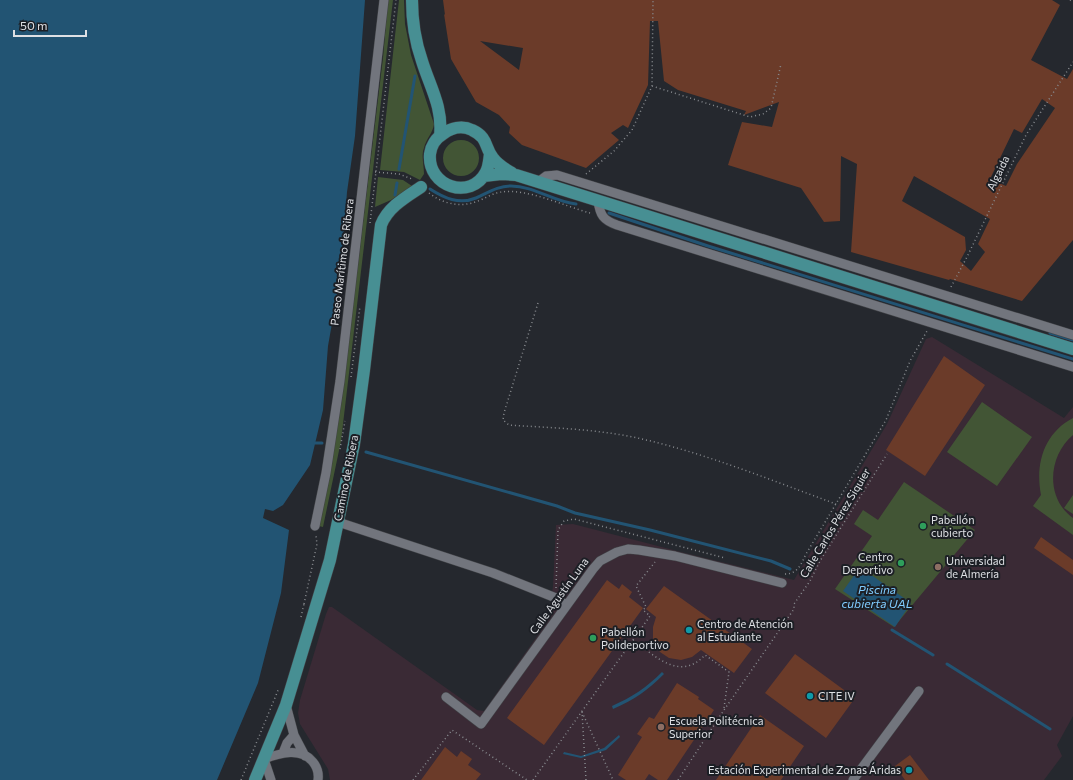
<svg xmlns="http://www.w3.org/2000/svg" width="1073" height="780" viewBox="0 0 1073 780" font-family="Commissioner,sans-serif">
  <rect width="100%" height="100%" fill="#25282e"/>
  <path fill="#3a2a35" d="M932,337L1064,418L1073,407V716L1057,745L1062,756L1044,780H330L328,769L300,724L298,713L300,700L326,614L329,607H332L477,710L484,711L548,621L553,586L556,525L573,524L685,553L794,580L887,424L926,339Z"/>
  <path fill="#425535" d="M388,0H393L341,441L323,527L319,526L341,404L383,58Z
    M399,0H404L405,24L411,55L434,124C433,133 426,139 424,148C421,156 424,165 424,174L420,180L404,172L380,170Z
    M443 158a18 18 0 1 1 36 0a18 18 0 1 1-36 0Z
    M378,177L403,180L412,186L391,200L375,207Z
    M982,402L1032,437L997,486L947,452Z
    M1073,418V435C1048,456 1045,498 1073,518V535L1033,506L1041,495C1035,464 1044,433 1073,418Z
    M904,482L975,530L894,627L835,589L872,536L854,524L863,510L878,520Z
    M1073,495V514L1064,508Z"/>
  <path fill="#225473" d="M0,0H365L355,136L347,192L341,272L328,346L323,410L310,465L283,505L273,511L265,509L263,518L289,530L281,593L258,683L217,780H0Z
    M860,567L911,603L895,627L843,591Z
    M662,672L664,674C648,690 634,700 613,709L612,706C632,697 646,688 662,672Z
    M619,735L620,737L606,750L581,758L563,754L564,752L581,756L604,748Z"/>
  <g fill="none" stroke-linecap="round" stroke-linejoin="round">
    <path stroke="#225473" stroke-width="3" d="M399,169L415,76
      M430,189C444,198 459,205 476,198C488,193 497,186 511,186C534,186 554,202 576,204
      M395,195L397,183
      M609,213L708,246L1073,359
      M1050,333L1073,340
      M315,443H322
      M366,452L557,506L575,513L650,530L771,561L790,569
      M892,630L933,655
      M947,664L1050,729"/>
  </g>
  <path fill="#6b3b29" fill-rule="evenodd" d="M443,0H1052L1060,5L1031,60L1067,79L1073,69V240L1022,301L950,279L949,280L851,252L857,164L841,156L840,221L824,222L801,188L728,165L742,122L772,127L779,102L744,115L746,111L678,90L664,81L658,21H650L648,85L628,128L623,125L611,133L619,140L586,168L522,145L509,133L510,127L499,115L476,102L451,59L444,14L445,15ZM480,41L523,48L519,70ZM1042,99L1055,108L1017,164L1006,186L990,179L1014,129L1022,133ZM914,176L990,219L978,244L985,252L971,271L960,261L966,250L965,237L902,201Z
    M944,356L985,385L925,476L886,450Z
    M1041,537L1073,560V575L1034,548Z
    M607,580L619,589L622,584L632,592L629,597L643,608L544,745L507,718Z
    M664,586L752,649L734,673L701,650L692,657L681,660L669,658L660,652L654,643L653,638V627L656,617L646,609Z
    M795,654L855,698L826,738L765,693Z
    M677,683L699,697L698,699L714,710L667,780H658L649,774L645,780H626L618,775L642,737L637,734L649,717L654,719Z
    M760,715L804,746L781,780H716Z
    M445,747L457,757L461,751L472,759L468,765L481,774L476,780H421Z
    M910,755L929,780H905L895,766Z"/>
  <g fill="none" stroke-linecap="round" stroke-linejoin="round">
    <defs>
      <path id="minor" d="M538,182L546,176L557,175L1073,335
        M598,201C600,215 603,220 617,225L1073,367
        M338,522L493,573L556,598L566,605
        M315,526L326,473L340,381L384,0
        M446,697L481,724L593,569L600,561L617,552L628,549L639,550L675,556L782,583
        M286,705L294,735L305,756
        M283,753L287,743L294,735
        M271,780L264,759C280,753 301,747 313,762C317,767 319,773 318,780
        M853,780L919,691"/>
      <path id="major" d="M412,0C412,21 415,41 422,61C430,87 443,107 440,136
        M490,154C489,160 489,166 486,172C471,201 427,187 430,154C431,146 436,138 443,134C451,128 462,125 472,130C489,138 484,147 493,158C498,165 505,169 512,173
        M484,176L501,174L516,175L1073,349
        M255,780L286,705L330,560L354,444L364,370L381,225C388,207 406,197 421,187"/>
    </defs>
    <use href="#minor" stroke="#414347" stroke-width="10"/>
    <use href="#major" stroke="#414347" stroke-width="13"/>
    <path stroke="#888b8f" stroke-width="1.5" stroke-dasharray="1 3" stroke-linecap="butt" d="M1070,0L1073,2
      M652,86L750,117L763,114L771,108L781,64
      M375,172L399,174L412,179
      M586,174L614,151L632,130L652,86L653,0
      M429,193C443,204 461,208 478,201C486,198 493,193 501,192C527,188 564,206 590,213
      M370,223L396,0
      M951,287L967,257L1026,135L1073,62
      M538,303L504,413L503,420L509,425C553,428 599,429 642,439C708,454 773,481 836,504
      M351,377L360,306
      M340,449L345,421
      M785,574C798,574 801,564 806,554L886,420L910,361L927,331
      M556,588L558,530L564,521L574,519L725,558
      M304,604L317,544L316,536
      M301,617L304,604
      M633,640C655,656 680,682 705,655L729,672L724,708
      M241,780L279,688
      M413,780L452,730L527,780
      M533,780L650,616L643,610L646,607L636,586L655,562
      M586,780L582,712L613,780
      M678,780L724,710L794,609V604L810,581L820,561L887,454"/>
    <use href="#minor" stroke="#72757d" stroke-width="9"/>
    <use href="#major" stroke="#478f93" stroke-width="12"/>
  </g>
  <g fill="#2e9e5b" stroke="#1c1f25" stroke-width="1.5">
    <circle cx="923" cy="526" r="4"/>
    <circle cx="901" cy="563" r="4"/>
    <circle cx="593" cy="638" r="4"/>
  </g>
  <g fill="#8d6e63" stroke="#1c1f25" stroke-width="1.5">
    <circle cx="938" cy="567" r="4"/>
    <circle cx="661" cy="727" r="4"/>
  </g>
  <g fill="#0f9aa8" stroke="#1c1f25" stroke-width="1.5">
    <circle cx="689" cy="630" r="4"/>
    <circle cx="810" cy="696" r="4"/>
    <circle cx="909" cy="770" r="4"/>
  </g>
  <g text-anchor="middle" stroke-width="4" stroke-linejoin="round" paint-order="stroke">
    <g font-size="11" fill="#dee0e4" stroke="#1c1f25">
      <text transform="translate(998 173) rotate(-64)" y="4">Algaida</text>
      <text transform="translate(342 262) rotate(-83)" y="4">Paseo Marítimo de Ribera</text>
      <text transform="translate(346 478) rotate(-79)" y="4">Camino de Ribera</text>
      <text transform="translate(835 523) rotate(-59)" y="4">Calle Carlos Pérez Siquier</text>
      <text transform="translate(559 596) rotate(-54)" y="4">Calle Agustín Luna</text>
    </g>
    <g font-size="11" fill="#dee0e4" stroke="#1c1f25" text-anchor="start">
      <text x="931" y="524">Pabellón<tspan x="931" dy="13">cubierto</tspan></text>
      <text x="893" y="561" text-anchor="end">Centro<tspan x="893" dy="13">Deportivo</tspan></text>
      <text x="946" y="565">Universidad<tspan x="946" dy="13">de Almería</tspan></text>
      <text x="697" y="628">Centro de Atención<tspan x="697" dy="13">al Estudiante</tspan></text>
      <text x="601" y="636">Pabellón<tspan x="601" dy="13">Polideportivo</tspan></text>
      <text x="818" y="700">CITE IV</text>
      <text x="669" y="725">Escuela Politécnica<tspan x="669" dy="13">Superior</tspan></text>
      <text x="901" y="774" text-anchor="end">Estación Experimental de Zonas Áridas</text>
    </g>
    <g font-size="12" font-style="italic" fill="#80ccff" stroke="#1c1f25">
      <text x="877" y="594">Piscina<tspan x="877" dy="14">cubierta UAL</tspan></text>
    </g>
  </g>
  <path d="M14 30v6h72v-6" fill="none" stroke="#dee0e4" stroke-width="2"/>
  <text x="20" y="30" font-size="12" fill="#dee0e4" stroke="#1c1f25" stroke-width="3" paint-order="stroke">50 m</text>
</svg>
